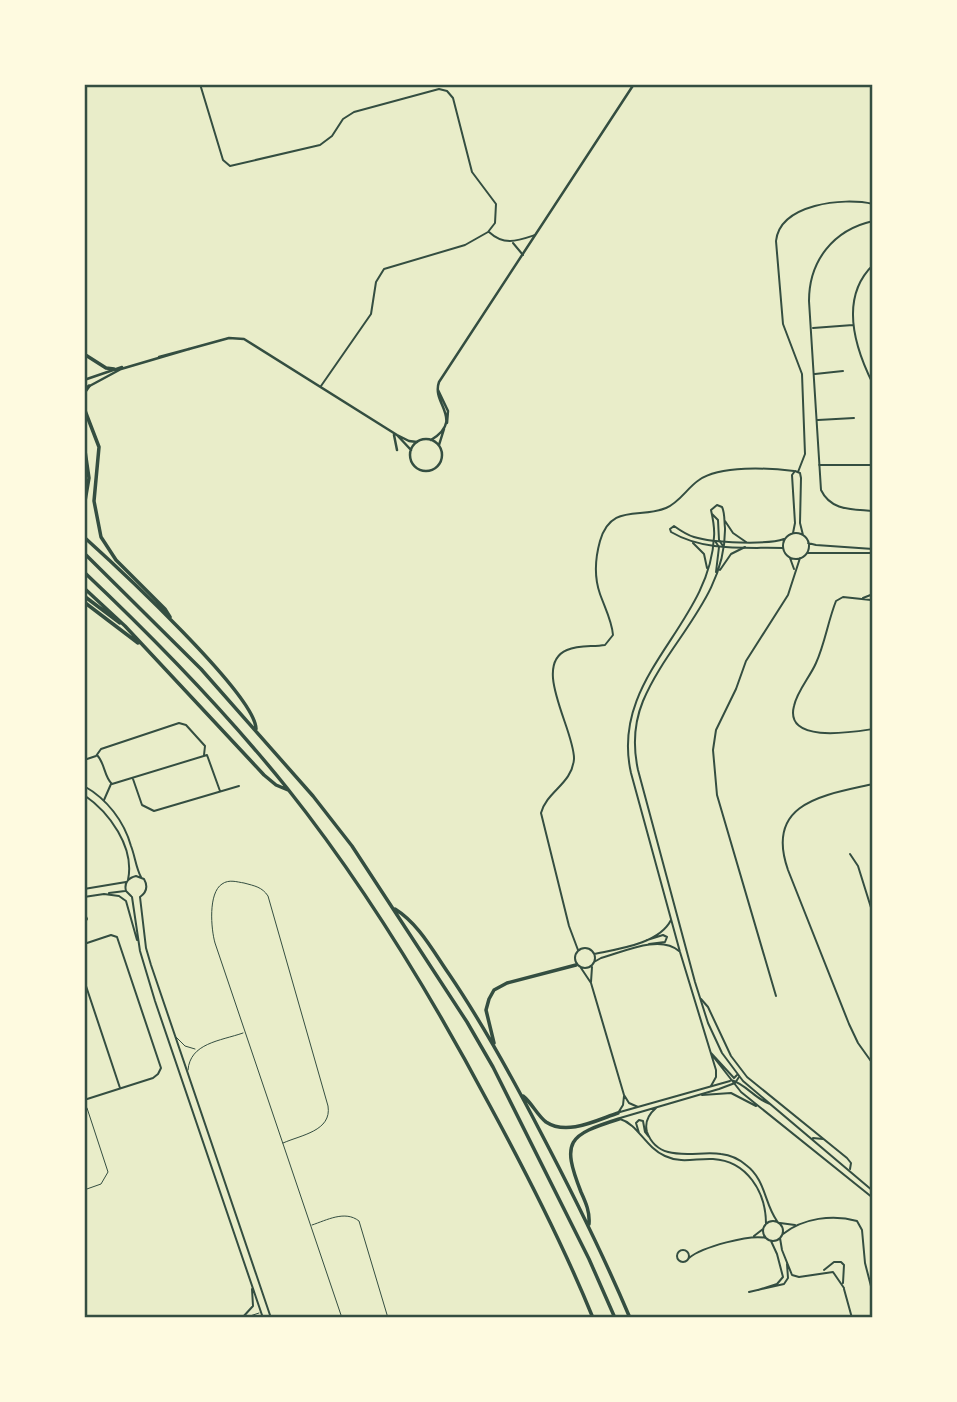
<svg xmlns="http://www.w3.org/2000/svg" width="957" height="1402" viewBox="0 0 957 1402" font-family="Arial,sans-serif">
  <rect width="100%" height="100%" fill="#e9edc9"/>
  <g fill="none" stroke-linecap="round" stroke-linejoin="round">
    <path stroke="#344e41" stroke-width="1" d="M176,1037L185,1046L195,1049
      M188,1070C190,1043 220,1041 243,1033
      M283,1143C301,1135 332,1131 328,1106L268,896C262,887 255,886 244,883C237,882 229,879 222,884C208,893 211,929 215,943L342,1318
      M84,1190L101,1184L108,1172L87,1108
      M312,1225C327,1220 345,1210 359,1221L388,1318
      M244,1318L259,1313"/>
    <path stroke="#344e41" stroke-width="2" d="M200,84L223,160L230,166L320,145L332,136L343,119L354,112L439,89L447,91L453,98L472,172L496,204L495,223L488,232L465,245L384,269L376,282L371,314L321,386
      M873,221C833,230 809,261 809,301L821,490C831,511 852,509 873,511
      M489,232C504,246 517,241 535,235
      M513,243L523,255
      M873,265C839,298 855,348 873,384
      M813,328L853,325
      M815,374L843,371
      M818,420L854,418
      M819,465H870
      M798,472L805,454L802,374L783,324L776,241C780,204 843,197 873,204
      M783 546a13 13 0 1 1 26 0a13 13 0 1 1-26 0Z
      M793,533L795,523L792,475L795,471L800,473L801,478L800,523L803,535
      M808,543L816,545L873,549
      M783,548C745,547 705,552 671,532L670,529L674,526C681,531 687,535 694,537C713,543 767,545 784,539
      M807,553H873
      M790,558L794,569
      M871,596L873,604
      M863,598L873,594
      M871,600L843,597L836,601C828,621 825,643 816,663C810,677 797,691 794,706C784,744 853,732 873,729
      M97,755C105,763 104,777 112,784L207,755L220,791
      M84,760L96,756L101,749L179,723L186,725L205,746L204,755
      M133,779L142,805L154,811L239,786
      M873,784C825,795 764,802 788,870L849,1024L858,1043L873,1064
      M104,800L111,784
      M850,854L858,866L873,914
      M84,912L87,919L84,924
      M647,940L663,935L667,937L665,942L649,944
      M84,944L111,935L117,937L161,1068L158,1074L153,1078L84,1100
      M575 958a10 10 0 1 1 20 0a10 10 0 1 1-20 0Z
      M578,950L569,926L541,813C547,791 572,784 574,759C575,731 531,665 567,650C579,645 592,647 605,645L613,635C612,621 605,608 600,594C594,577 595,559 600,541C611,503 640,519 666,508C680,502 687,488 699,480C720,465 769,468 794,471
      M594,954C618,949 659,944 671,920
      M594,962L601,958C623,952 660,934 679,951
      M581,968L591,983L624,1095L629,1103L638,1107
      M84,980L120,1088
      M591,982L592,967
      M776,996L717,795L713,750L716,730L736,689L746,661L788,595L800,558
      M701,999L708,1007L731,1056L747,1077L847,1158L851,1163L850,1169
      M656,1108C649,1114 644,1121 647,1132C659,1165 697,1150 721,1154C730,1155 739,1159 746,1165C766,1180 764,1203 777,1221
      M620,1112L730,1081
      M618,1113L623,1105L624,1096
      M620,1118L719,1089L735,1083L739,1077
      M620,1119C638,1124 645,1147 665,1156C682,1164 696,1158 713,1159C747,1161 766,1192 766,1224
      M639,1133L636,1123L639,1120L643,1121L645,1132L649,1137
      M763 1231a10 10 0 1 1 20 0a10 10 0 1 1-20 0Z
      M780,1223L795,1225
      M783,1234C803,1218 833,1214 857,1221L862,1230L865,1263L873,1294
      M754,1236L763,1229
      M780,1238L782,1250L792,1275L799,1277L833,1272L844,1288
      M677 1256a6 6 0 1 1 12 0a6 6 0 1 1-12 0Z
      M689,1258C702,1247 750,1234 766,1238
      M824,1270L834,1262H841L844,1265L843,1283
      M844,1289L852,1318
      M758,1290L777,1284L783,1277L777,1254L771,1241
      M749,1292L784,1284L788,1278L787,1264"/>
    <path stroke="#344e41" stroke-width="2" d="M712,514L718,520L719,540L723,546
      M725,521L733,533L746,542
      M715,541L719,547L716,572
      M693,543L704,554L707,568
      M720,570L731,554L745,547
      M84,786C107,799 124,821 131,846C135,856 136,868 141,877
      M84,795C109,812 135,847 128,880
      M84,889L126,882
      M109,893L125,891
      M104,894L119,896L126,901L137,940
      M131,896L126,891C124,883 128,878 136,876L144,879C148,886 147,892 140,897
      M84,897L104,894
      M132,897L140,951L155,1001L263,1318
      M140,897L146,948L151,965L271,1318
      M711,1053L734,1078L737,1075
      M712,1055L741,1092L873,1198
      M731,1080C746,1084 755,1099 770,1104
      M711,1086L716,1077V1070L680,952L631,773C609,676 710,626 714,537C715,528 713,519 711,510L717,505L722,507C725,513 724,520 725,528C726,597 668,641 643,701C634,723 633,747 638,770L695,982L708,1023L722,1053L743,1081L873,1191
      M702,1095L731,1093L756,1106
      M813,1138L823,1139
      M242,1318L253,1306L252,1289"/>
    <path stroke="#344e41" stroke-width="2.5" d="M189,349L229,338L244,339L397,435L409,441L417,442
      M438,390L448,411L447,423
      M394,435L397,450
      M397,435L411,450
      M410 455a16 16 0 1 1 32 0a16 16 0 1 1-32 0Z
      M431,440C465,419 431,404 439,382L634,84
      M439,445L444,429"/>
    <path stroke="#344e41" stroke-width="2.5" d="M159,357L189,349
      M84,380L122,367
      M84,389L121,369L189,349"/>
    <path stroke="#344e41" stroke-width="3.5" d="M84,354L106,368L114,369
      M84,393L89,386
      M84,408L99,447L94,501L101,537L116,560L165,609L170,617
      M84,444L89,478L84,507
      M84,537C115,565 256,695 256,729
      M84,553L201,669L313,796L352,846L467,1022L493,1067L589,1259L615,1318
      M84,572C156,640 225,711 287,788C365,886 430,993 489,1104C527,1174 563,1244 593,1318
      M84,588L125,626L264,775L276,785L288,790
      M84,596L120,623
      M84,602L138,643
      M395,909C419,924 433,951 449,974C483,1024 512,1077 540,1131C572,1192 603,1254 630,1318
      M494,1043L486,1010L489,999L494,990L507,983L576,965
      M523,1096C532,1103 537,1115 546,1122C567,1136 597,1120 618,1113
      M589,1224C590,1212 586,1203 581,1192C561,1141 568,1135 619,1119"/>
  </g>
  <rect width="957" height="1402" fill="none" stroke="#fefae0" stroke-width="172"/>
  <rect x="86" y="86" width="785" height="1230" fill="none" stroke="#344e41" stroke-width="2.5"/>
</svg>
